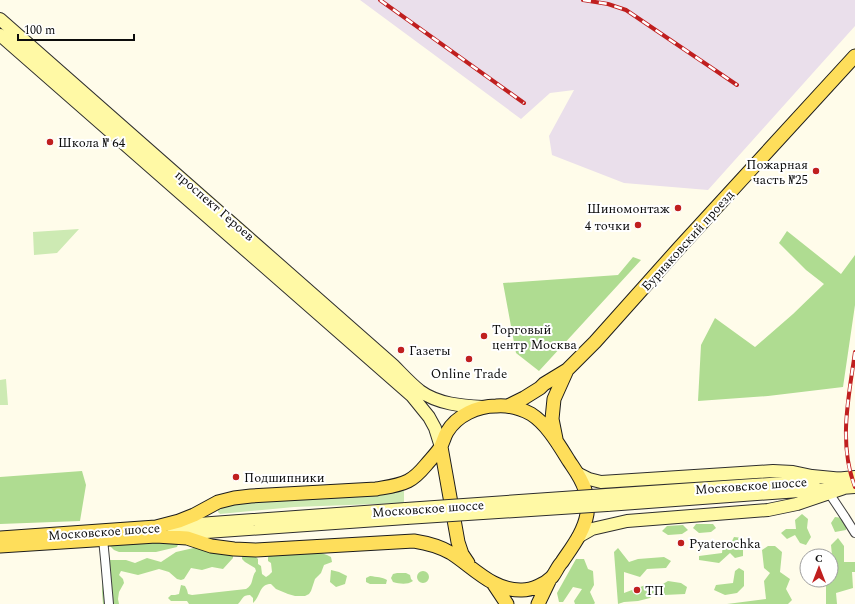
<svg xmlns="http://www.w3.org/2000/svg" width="855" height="604" viewBox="0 0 855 604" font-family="Spectral,serif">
  <rect width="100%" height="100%" fill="#fffcea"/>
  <path fill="#eadfeb" d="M360,0H855V26L708,190L624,183L552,155L549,136L574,90L550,93L521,119Z"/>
  <path fill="#cdeab3" d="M79,229L57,253L34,255L33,232Z
    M6,379L8,405H0V380Z
    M404,491V503L294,507L220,514L218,512V507L246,501Z"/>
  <path fill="#afdc91" d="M787,231L841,274L855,255V305L843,387L768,396L698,401L701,345L715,318L755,347L793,314L824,284L806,270L779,243Z
    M633,257L641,260L539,371L516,353L503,283L618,275Z
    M82,471L86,485L80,521L0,524V477Z
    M802,514L808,519L807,528L811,537L806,545L800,543L795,535L787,539L781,533L786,529H796L795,520Z
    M835,517L843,518L847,523L846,530L835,532L831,523Z
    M696,524H713L716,528L711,532L699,533L693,528Z
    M683,525L688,530L682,534L668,535L662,531L667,526Z
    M734,537L743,538V556L735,558L730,553L719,563L699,560V556L722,553L723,545H730Z
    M838,538L844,546V562H855V572H852L853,588L836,593L837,604H826V585L818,580H831V566L833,565L831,545Z
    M123,542H179L177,547L156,552H119L114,550L110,546Z
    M768,546H775L782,552L780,572L790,579L786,589L792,600L788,604H727L766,599L764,581L770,573L764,568L762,550Z
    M198,547L233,554V558L223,569L212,567L202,570L191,568L184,579L181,580L177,579L169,572L159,569L138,575L121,571L119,575L123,579L124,583L119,592L118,599L119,604H103L102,592L103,562L107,560H126L135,563L147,558L161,562L176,552Z
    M618,548L629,562L638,559L664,557L671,561L666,568L647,569L640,577L624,572V593L648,584L658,587L668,581L681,583L687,587L685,594L664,595L659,590L650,598L638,601L624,602L618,604L614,552Z
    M318,552L327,555L331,557L332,562L324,565L321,573L315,579L311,591L309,594L305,596H295L288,594L276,589L271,584C259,584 261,596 253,603V598L250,595C242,595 243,599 238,604H189L187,601H171L168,598L171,595H175L179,594L181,585L185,586L187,590L188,594L192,595L246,589C254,585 251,577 256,571L255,568L245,562L242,559V555L255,556L258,559V564L261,566L262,574L266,577L269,575L272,572L271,563L268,561V557L271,554Z
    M576,559H584L588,569L593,571L594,585L590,592L595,603L594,604H575L574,601L582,589L573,587L563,602H559L557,593Z
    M739,568L744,571V586L737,593L725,595L714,590L716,585L733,583L735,571Z
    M331,570L339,572L347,576L345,584L336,587L330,582Z
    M417 577a6 6 0 1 1 12 0a6 6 0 1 1-12 0Z
    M397,573H406L410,575L411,579L413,581C407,585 400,584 393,582L391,578L393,574Z
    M370,576C377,577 382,577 387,580L386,584H370L366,582V578Z"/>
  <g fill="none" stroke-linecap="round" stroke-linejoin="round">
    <defs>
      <path id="street" d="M829,493L845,517L855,533
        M103,539L105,559L109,604"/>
      <path id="secondary" d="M0,19L393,365C402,374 410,383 420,391C438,404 462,406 483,407
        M0,35L412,396L429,417L435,428L441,447
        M577,473L589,479L601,482L773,471L793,472L812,476L843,479
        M835,479L855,477
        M606,495L814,481
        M607,505L855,487
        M171,526L406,509
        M178,534L406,518
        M578,537L592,529L627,521L768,510L797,504L844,488"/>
      <path id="primary" d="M508,406L524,398L540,388L544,384L567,370L595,342L679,248L855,56
        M556,439L552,419L554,399L567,370
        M441,447L458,542L462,554L468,563
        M0,538L156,527L179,521L194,515L218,502L234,498L251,496L376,489C387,487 398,486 408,481C416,477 421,471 426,465C431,459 436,454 440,448C443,443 444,437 447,432C457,415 478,406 496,406C508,405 520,408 531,414C547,424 559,445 569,461C575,470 582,479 585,490C587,497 588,506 587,514C584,532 572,547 562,562C558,566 556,572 552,577C545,584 532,590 522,590C493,591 473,567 451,553C439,546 427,543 414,541L256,550L234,549L211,546L187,538L156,536L0,546
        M493,583L507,604
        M538,604L550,579"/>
    </defs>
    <use href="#street" stroke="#3f3f3f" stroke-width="10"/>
    <use href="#secondary" stroke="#2e2e2e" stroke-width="14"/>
    <use href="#primary" stroke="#1d1d1d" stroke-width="15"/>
    <use href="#street" stroke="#fff" stroke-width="8"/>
    <use href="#secondary" stroke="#fff9a5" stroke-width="12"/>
    <use href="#primary" stroke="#fede5b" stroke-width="13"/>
    <defs>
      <path id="rail" d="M380,0L524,103
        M583,0L608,4L626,10L737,85
        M855,352C849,396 838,443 855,487"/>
    </defs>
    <use href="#rail" stroke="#c01f1f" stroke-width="4"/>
    <use href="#rail" stroke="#fff" stroke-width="2.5" stroke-dasharray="8" stroke-linecap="butt"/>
    <defs>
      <path id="secondary-bridge" d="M406,509L606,495
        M406,518L607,505"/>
    </defs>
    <use href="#secondary-bridge" stroke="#2e2e2e" stroke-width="14" stroke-linecap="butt"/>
    <use href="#secondary-bridge" stroke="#fff9a5" stroke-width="12"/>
  </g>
  <g fill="#c01f1f" stroke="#fff" stroke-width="1.5">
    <circle cx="50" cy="142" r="4"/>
    <circle cx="816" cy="171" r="4"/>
    <circle cx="678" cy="208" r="4"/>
    <circle cx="638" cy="225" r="4"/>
    <circle cx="484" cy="336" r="4"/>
    <circle cx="401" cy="350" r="4"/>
    <circle cx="469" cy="359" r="4"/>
    <circle cx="236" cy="477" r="4"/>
    <circle cx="681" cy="543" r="4"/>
    <circle cx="637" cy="590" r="4"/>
  </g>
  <g text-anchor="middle" stroke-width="4" stroke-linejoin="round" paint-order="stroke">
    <g font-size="13" fill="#0c0c0c" stroke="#fff" text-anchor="start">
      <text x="58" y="147">Школа № 64</text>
      <text x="808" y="169" text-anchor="end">Пожарная<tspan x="808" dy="15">часть №25</tspan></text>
      <text x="670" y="213" text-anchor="end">Шиномонтаж</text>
      <text x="630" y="230" text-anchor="end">4 точки</text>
      <text x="492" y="334">Торговый<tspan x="492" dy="15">центр Москва</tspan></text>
      <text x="409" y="355">Газеты</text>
      <text x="469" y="378" text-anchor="middle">Online Trade</text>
      <text x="244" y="482">Подшипники</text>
      <text x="689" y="548">Pyaterochka</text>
      <text x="645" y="595">ТП</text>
    </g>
    <g font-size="13" fill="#0c0c0c" stroke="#fff">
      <text transform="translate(215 205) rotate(41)" y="5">проспект Героев</text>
      <text transform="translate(687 240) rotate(-48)" y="5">Бурнаковский проезд</text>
      <text transform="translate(751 485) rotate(-4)" y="5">Московское шоссе</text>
      <text transform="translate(428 508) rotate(-4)" y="5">Московское шоссе</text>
      <text transform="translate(104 531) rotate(-4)" y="5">Московское шоссе</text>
    </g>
  </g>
  <g transform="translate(819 568)"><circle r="19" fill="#ffffff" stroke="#9e9e9e"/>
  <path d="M0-3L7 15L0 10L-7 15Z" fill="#c01f1f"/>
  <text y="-6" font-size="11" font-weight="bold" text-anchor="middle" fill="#0c0c0c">С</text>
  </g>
  <path d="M18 34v6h116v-6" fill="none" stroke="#0c0c0c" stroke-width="2"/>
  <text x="24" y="34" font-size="12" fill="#0c0c0c" stroke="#ffffff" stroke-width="3" paint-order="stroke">100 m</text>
</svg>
